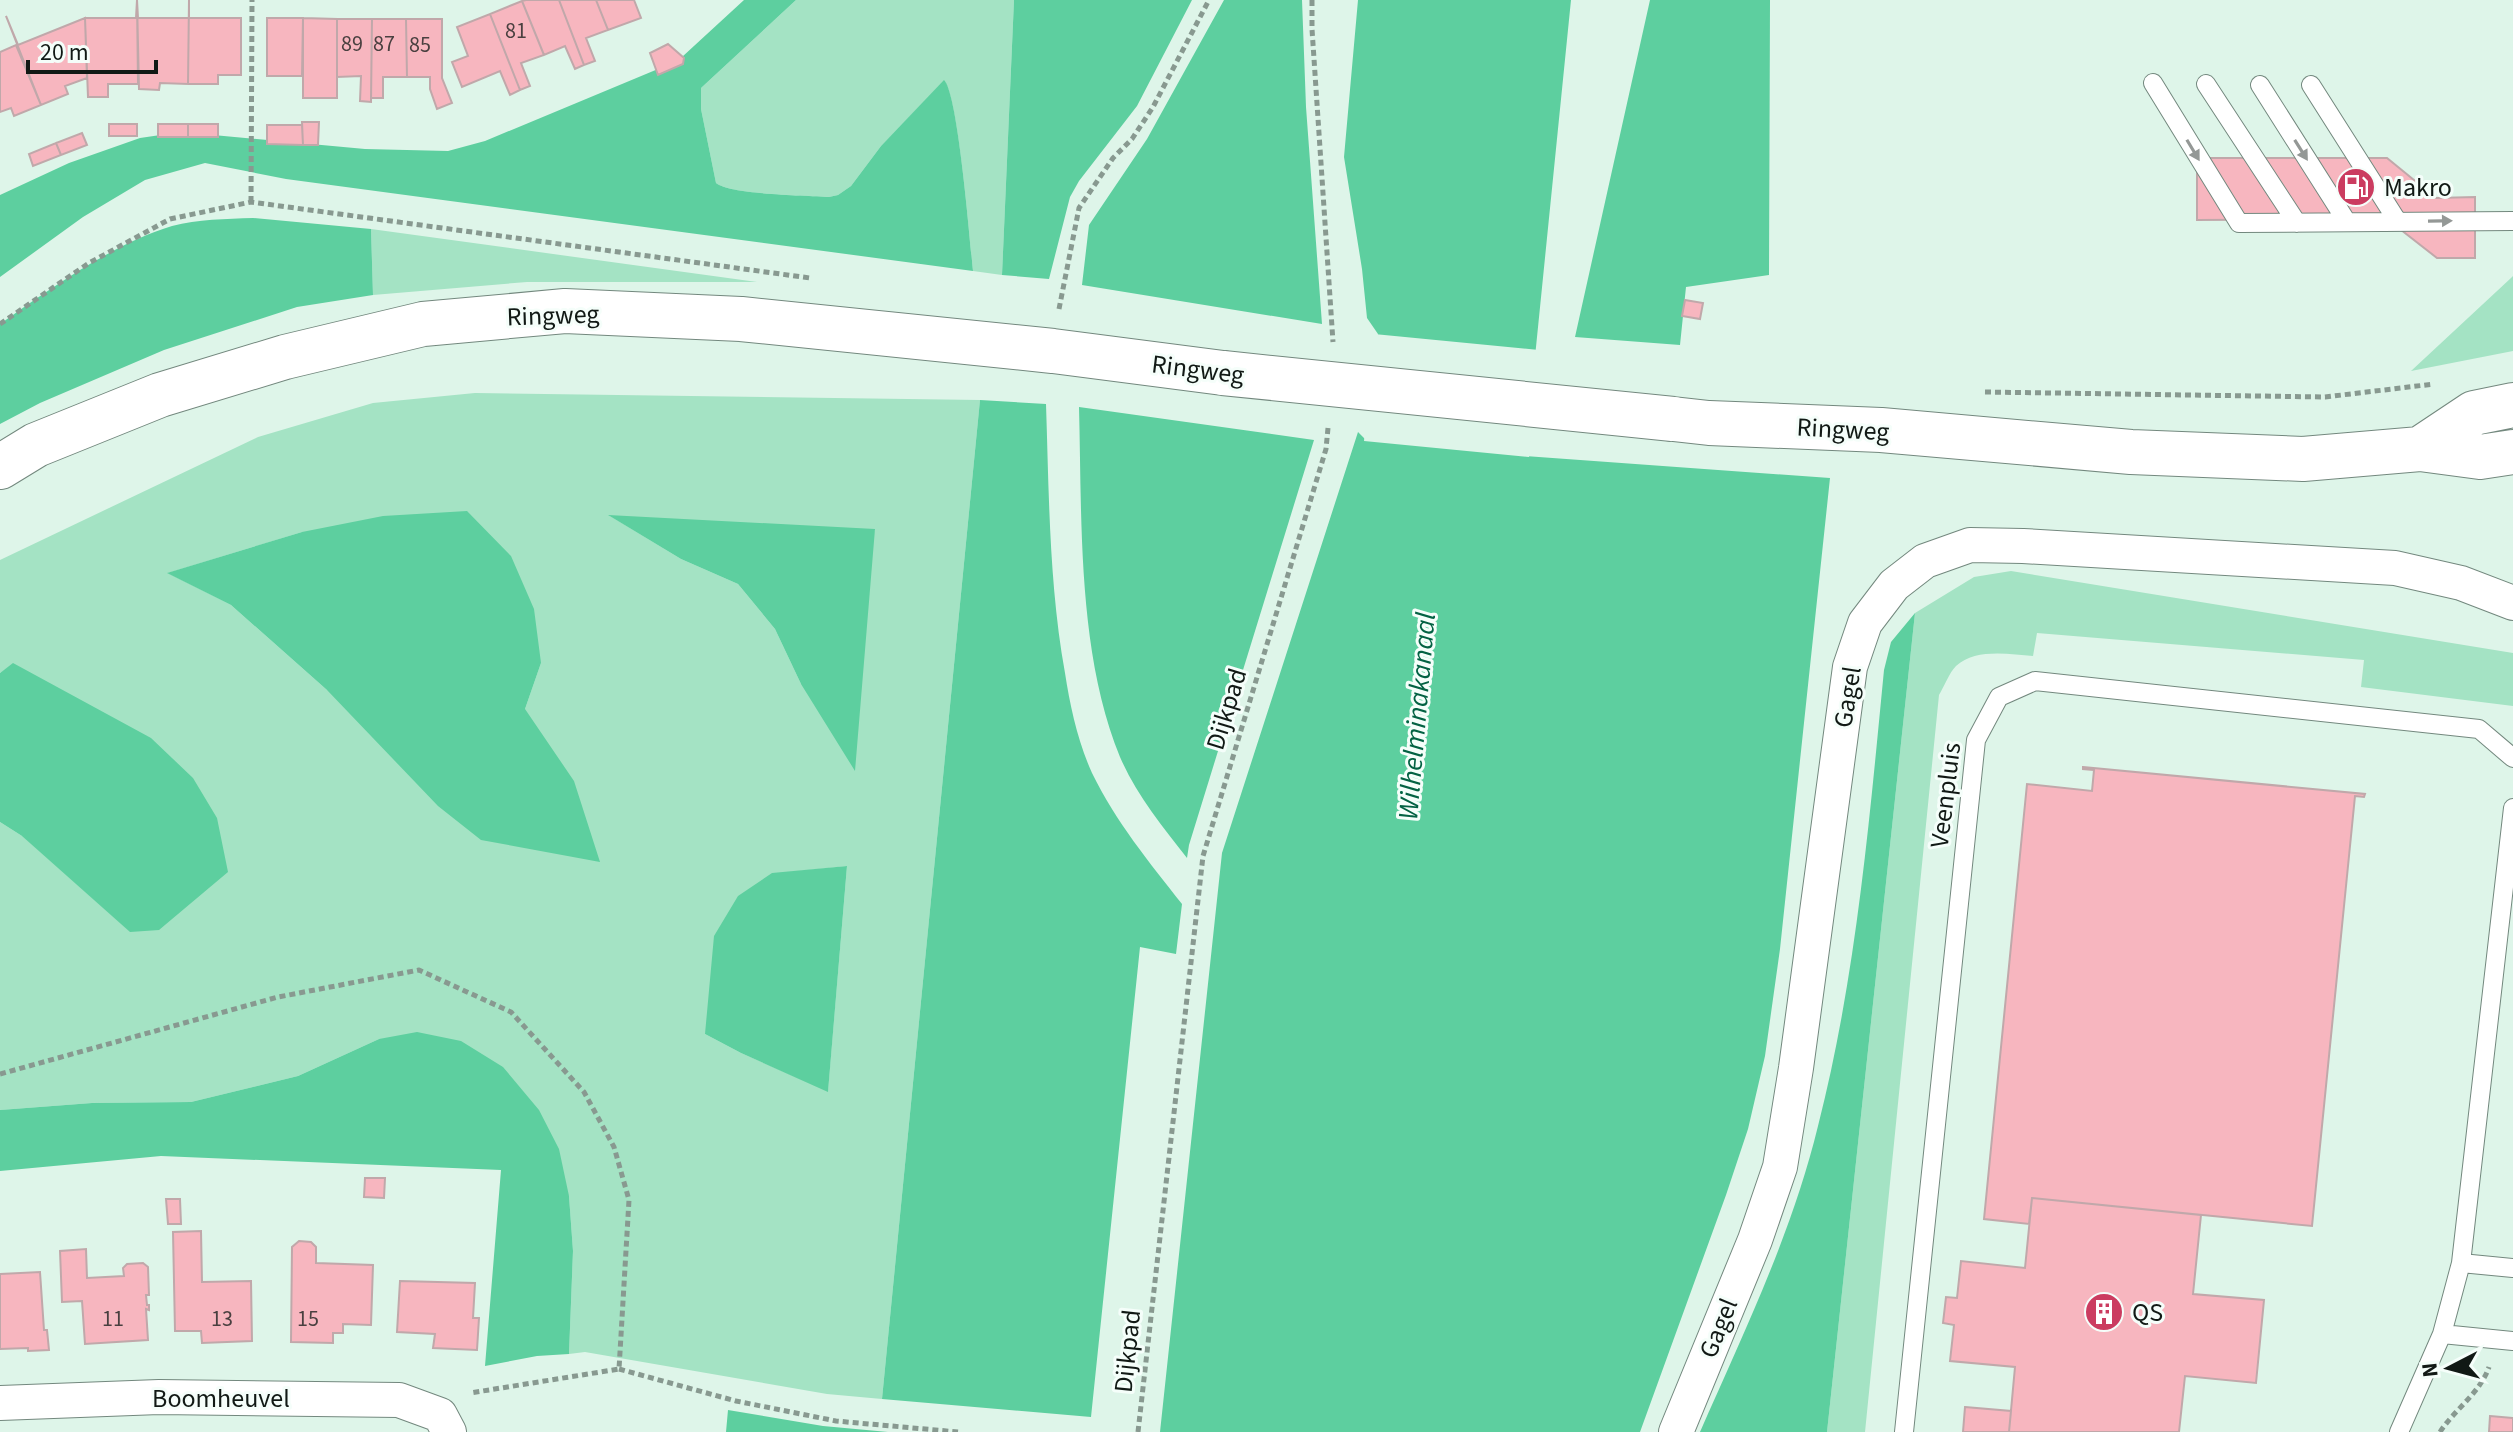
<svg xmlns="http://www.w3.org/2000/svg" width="2513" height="1432" viewBox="0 0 2513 1432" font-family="'Source Sans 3',sans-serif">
  <rect width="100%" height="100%" fill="#def5e9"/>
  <path fill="#a4e3c4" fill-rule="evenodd" d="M796,0H1014L1002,275L973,271C970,242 958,94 944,81L881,146L851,186L838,195L829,197C806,195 731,195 716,183L701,109V88Z
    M371,229L757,282H527L373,295Z
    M2513,276V351L2411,371L2511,278Z
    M475,393L980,400L882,1399L827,1394L585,1352L569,1354L573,1251L569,1196L379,1039L298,1076L191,1102L92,1103L0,1110V822L22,836L13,664L0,673V560L258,437L373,403ZM610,516L875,530L801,684L775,629L738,584L681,559ZM302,532L541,663L525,709L327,690L231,605L168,573ZM847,866L828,1091L741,1053L705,1034L772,874Z
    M2011,571L2513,653V706L2361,687L2364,660L2037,633L2033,656C2009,654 1975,648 1956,666C1949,673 1944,687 1939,695L1865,1432H1827L1915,613L1974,577Z"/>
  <path fill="#5dcf9f" d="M744,0H796L701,88V109L716,183C731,195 806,195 829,197L838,195L851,186L881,146L944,80C958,93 970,242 973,271L286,179L205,163L145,180L83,217L0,277V195L69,163L140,138L181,132L365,149L448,151L485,141L670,64L682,57Z
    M1014,0H1192L1137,106L1079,181L1070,197L1049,279L1002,275Z
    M1224,0H1302L1306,107L1322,324L1082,285L1089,225L1147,139Z
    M1358,0H1571L1525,456L1830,478L1780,949L1765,1056L1748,1129L1726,1195L1640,1432H1160L1222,853L1358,432L1367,441L1378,334L1367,318L1362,269L1344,157Z
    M1650,0H1770L1769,275L1686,287L1680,345L1575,337Z
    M253,218L371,229L373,295L297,307L164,350L40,403L0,424V324C50,289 114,243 172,226C198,219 226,219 253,218Z
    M980,400L1046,404C1049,494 1049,584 1065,673C1070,706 1078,742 1092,773C1116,822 1149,862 1182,904L1176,954L1140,947L1091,1417L882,1399Z
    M1079,407L1314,440L1189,845L1187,858C1162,826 1136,794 1120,757C1077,652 1082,519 1079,407Z
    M467,511L511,556L534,609L541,663L525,709L574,781L600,862L481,840L438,806L327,690L231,605L167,573L302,532L383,516Z
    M608,515L875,529L855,771L801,684L775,629L738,584L681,559Z
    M1915,613L1827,1432H1700C1744,1332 1792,1233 1818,1126C1856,977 1869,824 1884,670L1891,642Z
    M13,663L151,738L193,778L217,818L228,872L159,930L130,932L22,836L0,822V673Z
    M847,866L828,1092L741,1053L705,1034L714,936L738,896L772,873Z
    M417,1032L461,1041L503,1067L539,1110L559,1149L569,1196L573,1251L569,1354L537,1356L485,1366L501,1170L161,1156L0,1171V1110L92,1103L191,1102L298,1076L379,1039Z
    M728,1410L823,1426L888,1432H726Z"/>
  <path fill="#def5e9" d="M1374,334L1539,350L1529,457L1364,441Z"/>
  <path fill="#f7b6bf" stroke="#c0a8aa" stroke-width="2" d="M137,0L138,84H108V97H88L85,18H136Z
    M137,0L138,18H189V0L188,84L160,83L159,90L139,89Z
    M189,0V18H241V75H218V84H188Z
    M526,0H559L584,65L575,69L565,46L544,55L522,1Z
    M559,0H596L608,30L586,38L595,61L584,65Z
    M596,0H634L641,18L608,30Z
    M522,1L544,55L521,63L530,86L520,90L490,14Z
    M490,14L520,90L510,95L500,71L462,87L452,62L468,56L457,27Z
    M6,16L18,45L85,18L87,78L65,86L68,94L41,105Z
    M267,18H303L302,76H267Z
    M303,18L337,19V98H303Z
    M337,19H372L371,102L360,101L361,76L337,77Z
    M372,19H406L407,77H383V98H371Z
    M406,19H442V78L452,103L437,109L430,89V77H407Z
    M668,44L684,58L683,64L658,75L650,53Z
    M16,45L41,105L14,116L11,108L0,112V52Z
    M302,122H319L318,145H303Z
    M109,124H137V136H109Z
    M158,124H188V137H158Z
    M188,124H218V137H188Z
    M267,125H302L303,145L267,144Z
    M82,133L87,145L61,155L56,143Z
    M56,143L61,155L33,166L29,154Z
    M2197,158H2387L2436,198L2475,197V258H2437L2387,219L2197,220Z
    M1685,300L1703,303L1700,319L1682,316Z
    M2083,767L2365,794L2364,797L2355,796L2312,1226L2032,1198L2029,1224L1984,1219L2027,784L2092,791L2094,770L2083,769Z
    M365,1178H385L384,1198L364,1197Z
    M2032,1198L2201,1215L2193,1294L2264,1300L2256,1383L2185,1376L2179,1432H2009L2015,1367L1950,1361L1954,1325L1943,1323L1946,1297L1957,1298L1961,1261L2025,1268Z
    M166,1199H180L181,1224H168Z
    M201,1231L202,1282L251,1281L252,1341L202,1343L201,1331H175L173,1232Z
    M299,1241L311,1242L316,1247V1263L373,1265L371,1325L343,1324V1333H333V1343L291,1342L292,1247Z
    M86,1249L87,1278L124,1276L123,1268L127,1264L143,1263L148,1267L149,1295H146L147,1305H149V1310L146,1309L148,1340L85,1344L82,1301L62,1302L60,1251Z
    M40,1272L44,1330H47L49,1350L28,1351V1348L0,1349V1274Z
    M400,1281L475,1283L473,1318H479L477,1350L433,1348L435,1334L397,1332Z
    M1965,1407L2011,1411L2009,1432H1963Z
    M2490,1416L2513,1418V1432H2489Z"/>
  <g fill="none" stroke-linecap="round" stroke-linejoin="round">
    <defs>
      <path id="service" d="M2153,83L2239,223L2513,221
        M2206,84L2297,223
        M2260,85L2347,222
        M2311,85L2398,222
        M2461,1263L2513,1268
        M2442,1334L2513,1341
        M1904,1432L1976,740L1999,697L2035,681L2479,729L2513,758
        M2399,1432L2442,1334L2461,1263L2513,808"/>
      <path id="minor" d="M0,1403L159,1397L399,1400L440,1415L449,1432
        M1676,1432L1755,1240L1780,1167L1796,1068L1850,667L1865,623L1894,585L1925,561L1970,545L2023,546L2395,568L2461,583L2513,603"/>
      <path id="secondary" d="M1673,419L1709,423L1881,430L2131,452L2303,459L2420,449L2480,457L2513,452
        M2420,449L2474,413L2513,405
        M0,467L36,445L160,395L285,357L423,324L565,311L741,319L1053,351L1223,373"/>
    </defs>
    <use href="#service" stroke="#73887e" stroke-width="20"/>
    <use href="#minor" stroke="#73887e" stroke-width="36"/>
    <use href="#secondary" stroke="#73887e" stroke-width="46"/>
    <path stroke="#889990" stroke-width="5" stroke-dasharray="6 4" stroke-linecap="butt" d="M1312,0V29L1333,342
      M251,202L252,0
      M1059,309L1079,208L1113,158L1132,139L1153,107L1209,0
      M0,324L89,263L170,219L251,202L810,278
      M1985,392L2325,397L2434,384
      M0,1074L278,997L419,970L511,1012L584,1092L614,1147L629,1200L619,1369L470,1393
      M619,1369L736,1401L836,1421L958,1432
      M1138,1432L1203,856L1326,449L1328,428
      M2440,1432C2455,1409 2480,1393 2489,1367"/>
    <use href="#service" stroke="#fff" stroke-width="18"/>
    <use href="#minor" stroke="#fff" stroke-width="34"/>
    <use href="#secondary" stroke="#fff" stroke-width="44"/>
    <defs>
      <path id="secondary-bridge" d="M1223,373L1673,419"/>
    </defs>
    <use href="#secondary-bridge" stroke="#73887e" stroke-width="46" stroke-linecap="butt"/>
    <use href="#secondary-bridge" stroke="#fff" stroke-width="44"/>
  </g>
  <defs><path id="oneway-solid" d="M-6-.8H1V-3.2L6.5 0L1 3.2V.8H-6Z" transform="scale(2)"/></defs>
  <g fill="#949896">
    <use href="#oneway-solid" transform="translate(2193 150) rotate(59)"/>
    <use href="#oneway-solid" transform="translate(2301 150) rotate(58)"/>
    <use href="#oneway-solid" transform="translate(2440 221) rotate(-1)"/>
  </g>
  <defs>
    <symbol id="fuel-disc" viewBox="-11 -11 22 22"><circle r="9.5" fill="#cb3c60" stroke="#f5fefa"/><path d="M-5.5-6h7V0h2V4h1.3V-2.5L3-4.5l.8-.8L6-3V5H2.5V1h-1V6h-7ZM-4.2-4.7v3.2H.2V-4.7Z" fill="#fff"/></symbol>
    <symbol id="building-disc" viewBox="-11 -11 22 22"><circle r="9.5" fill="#cb3c60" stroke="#f5fefa"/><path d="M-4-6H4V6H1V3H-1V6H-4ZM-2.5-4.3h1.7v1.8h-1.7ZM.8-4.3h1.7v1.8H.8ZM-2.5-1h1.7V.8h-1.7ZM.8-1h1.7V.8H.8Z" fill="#fff"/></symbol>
  </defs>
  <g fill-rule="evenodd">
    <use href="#fuel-disc" x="2334" y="165" width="44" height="44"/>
    <use href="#building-disc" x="2082" y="1290" width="44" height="44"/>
  </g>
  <g text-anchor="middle" stroke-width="6" stroke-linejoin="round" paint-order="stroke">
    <g font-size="22" fill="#4a4040">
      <text x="516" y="38">81</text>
      <text x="352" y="51">89</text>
      <text x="384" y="51">87</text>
      <text x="420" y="52">85</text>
      <text x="113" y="1326">11</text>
      <text x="222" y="1326">13</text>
      <text x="308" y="1326">15</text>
    </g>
    <g font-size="26" fill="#111915" stroke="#f5fefa" text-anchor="start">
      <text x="2384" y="196">Makro</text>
      <text x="2132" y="1321">QS</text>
    </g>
    <g font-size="26" fill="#111915" stroke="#f5fefa">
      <text transform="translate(553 315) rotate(-2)" y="9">Ringweg</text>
      <text transform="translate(1198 369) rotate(7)" y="9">Ringweg</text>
      <text transform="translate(1843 429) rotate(3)" y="9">Ringweg</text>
      <text transform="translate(1847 697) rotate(-81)" y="9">Gagel</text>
      <text transform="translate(1226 709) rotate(-73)" y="9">Dijkpad</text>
      <text transform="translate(1945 795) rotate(-83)" y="9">Veenpluis</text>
      <text transform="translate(1718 1328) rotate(-68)" y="9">Gagel</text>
      <text transform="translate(1127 1351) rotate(-84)" y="9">Dijkpad</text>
      <text x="221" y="1407">Boomheuvel</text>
    </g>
    <g font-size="28" font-style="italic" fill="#036243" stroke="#f5fefa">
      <text transform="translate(1416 716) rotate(-85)" y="10">Wilhelminakanaal</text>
    </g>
  </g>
  <g transform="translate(2449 1368) rotate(264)" stroke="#f5fefa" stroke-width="6" paint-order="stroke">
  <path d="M0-6L14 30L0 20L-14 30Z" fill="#111915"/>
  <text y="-12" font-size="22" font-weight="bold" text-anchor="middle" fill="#111915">N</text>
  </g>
  <path d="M28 60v12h128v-12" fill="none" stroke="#111915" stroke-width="4"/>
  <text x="40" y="60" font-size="24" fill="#111915" stroke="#f5fefa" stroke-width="6" paint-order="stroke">20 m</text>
</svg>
